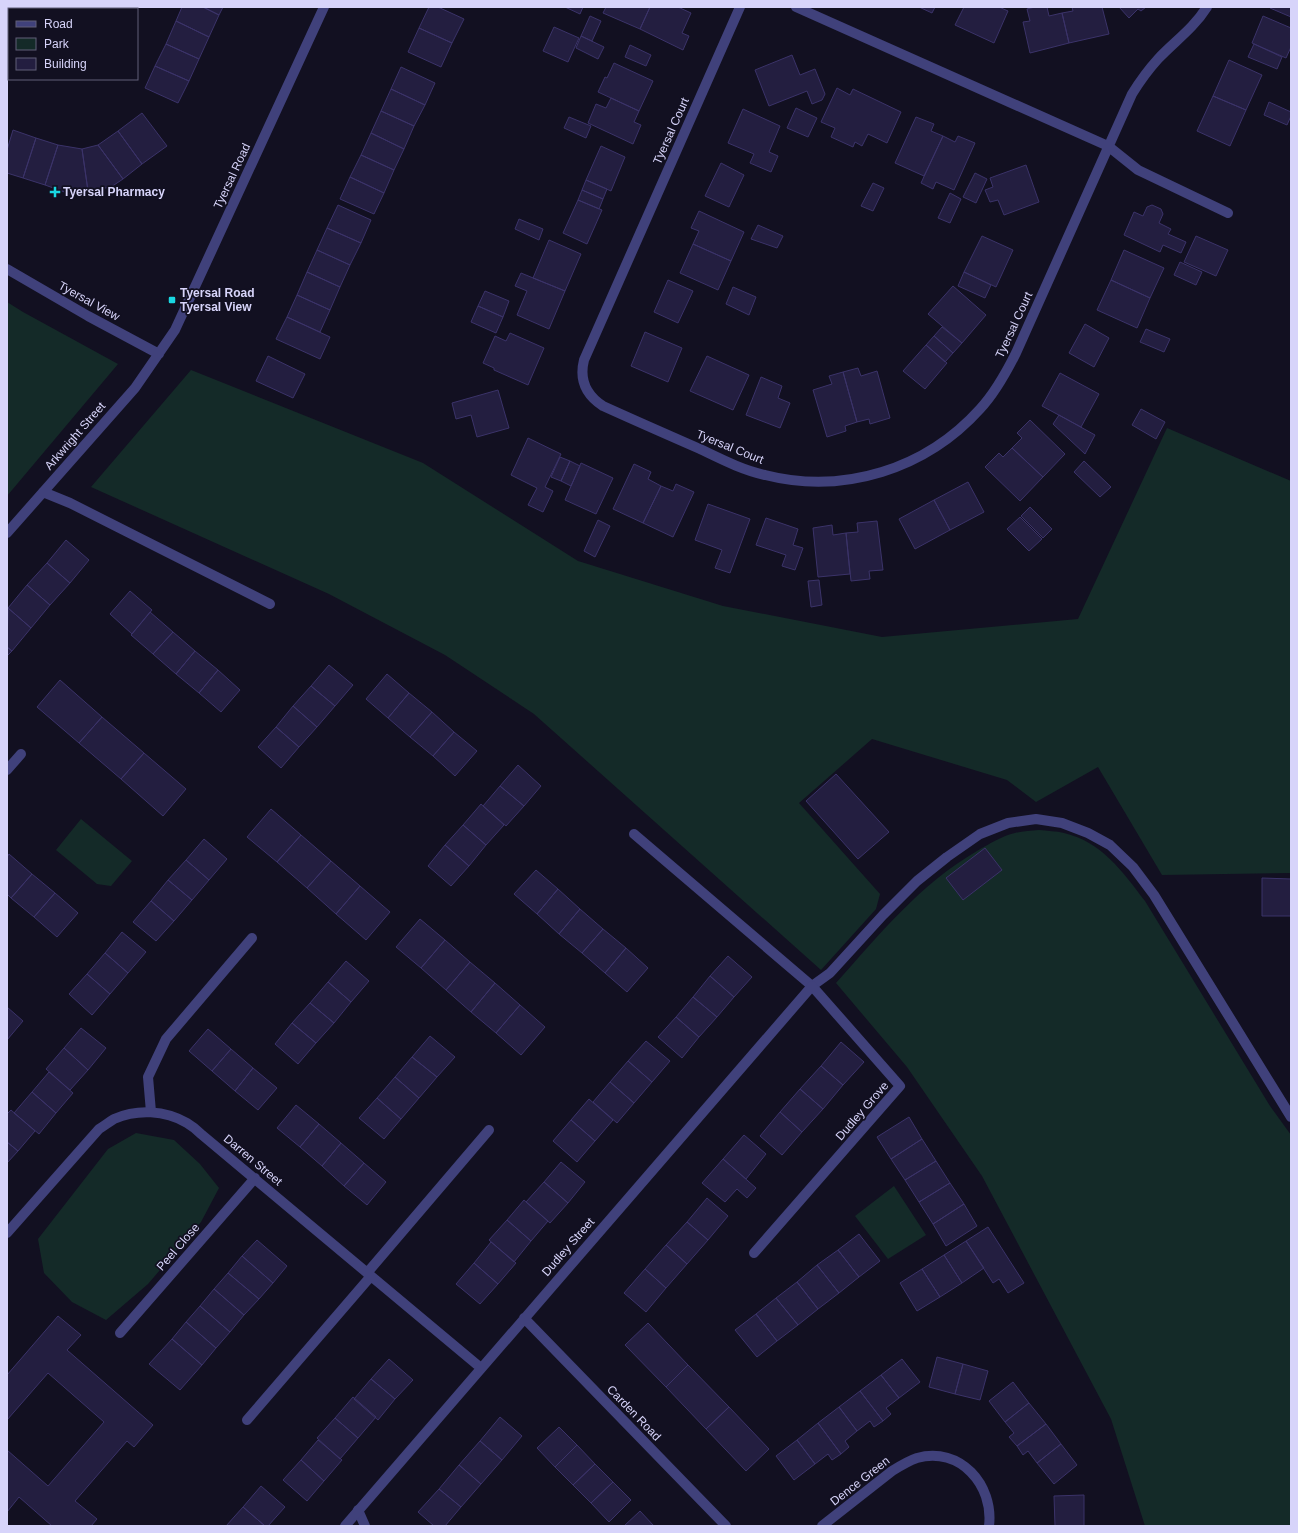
<svg xmlns="http://www.w3.org/2000/svg" width="1298" height="1533" viewBox="0 0 1298 1533" font-family="Arial,sans-serif">
  <rect width="100%" height="100%" fill="#121021"/>
  <path fill="#142a28" d="M7,302L23,312L118,364L7,496Z
    M191,370L423,463L578,561L723,606L882,637L1078,619L1167,428L1291,481V873L1162,875L1098,767L1036,802L1007,780L872,739L799,803L880,894L876,909L821,970L534,714L445,655L329,594L91,487Z
    M81,819L132,861L111,886L97,884L56,850Z
    M1039,830C1047,831 1056,831 1064,833C1102,842 1122,871 1145,901L1270,1106L1291,1135V1526H1145L1111,1419L982,1176L907,1067L836,983C879,935 920,884 977,851C989,844 1002,836 1015,833C1023,831 1031,831 1039,830Z
    M136,1133L174,1140L200,1164L219,1188L201,1222L148,1284L106,1320L72,1302L44,1273L38,1239L108,1149Z
    M894,1186L926,1235L888,1259L855,1216Z"/>
  <path fill="#231e40" stroke="#3b3369" d="M182,7H203L219,15L209,37L176,21Z
    M203,7H223L219,15Z
    M429,7H438L464,19L452,43L419,28Z
    M565,7H583L580,14Z
    M606,7H650L640,29L603,13Z
    M650,7H678L691,13L682,33L689,36L683,50L640,29Z
    M919,7H935L932,13Z
    M964,7H999L1008,11L994,43L955,25Z
    M1035,7H1047L1049,16L1062,13L1069,43L1030,53L1023,22L1030,21L1027,9Z
    M1072,7H1102L1109,34L1069,43L1062,13L1073,11Z
    M1119,7H1146L1141,11L1138,9L1129,18Z
    M1271,7H1291V17L1270,8Z
    M590,16L601,21L592,41L581,36Z
    M1263,16L1291,28V47L1286,58L1252,43Z
    M176,21L209,37L199,59L166,44Z
    M554,27L579,38L568,62L543,51Z
    M419,28L452,43L441,67L408,52Z
    M581,36L604,47L598,59L576,48Z
    M166,44L199,59L189,81L155,66Z
    M1254,44L1282,57L1277,69L1248,57Z
    M630,45L651,55L646,66L625,57Z
    M792,55L800,75L815,69L825,94L822,100L812,104L807,91L769,106L755,70Z
    M1229,60L1262,75L1246,110L1213,96Z
    M614,63L653,81L639,111L598,92L605,77L607,78Z
    M155,66L189,81L178,103L145,88Z
    M401,67L435,83L425,105L391,89Z
    M837,88L850,95L853,89L901,112L887,143L868,134L862,146L855,142L853,147L831,137L835,128L821,122Z
    M391,89L425,105L414,126L381,111Z
    M1213,96L1246,110L1230,146L1197,131Z
    M611,98L639,111L634,122L641,125L633,144L588,123L596,104L606,108Z
    M1269,102L1291,112V116L1287,125L1264,115Z
    M796,108L817,118L808,137L787,128Z
    M743,109L780,126L769,152L778,156L771,172L750,163L754,154L728,143Z
    M381,111L414,126L404,149L371,133Z
    M142,113L167,146L142,164L118,131Z
    M569,117L591,126L586,138L564,128Z
    M916,117L934,124L931,131L943,136L924,176L895,163Z
    M13,130L36,138L23,178L7,173V150Z
    M118,131L142,164L123,179L98,145Z
    M371,133L404,149L394,170L361,155Z
    M943,136L955,142L958,136L975,143L954,190L936,182L933,189L921,183Z
    M36,138L58,145L45,185L23,178Z
    M58,145L82,149L88,191L70,194L45,185Z
    M98,145L123,179L111,187L88,191L82,149Z
    M601,146L625,157L611,191L586,180Z
    M361,155L394,170L384,193L350,177Z
    M721,163L744,175L729,207L705,196Z
    M1026,165L1039,202L1004,215L998,200L990,202L985,190L993,187L990,178Z
    M975,173L987,179L976,203L963,197Z
    M350,177L384,193L374,214L340,199Z
    M586,180L607,189L603,199L582,190Z
    M873,183L884,188L873,211L861,206Z
    M582,190L603,199L599,209L578,200Z
    M950,193L961,199L950,223L938,218Z
    M578,200L602,210L587,244L563,233Z
    M338,205L371,220L361,243L327,228Z
    M1152,205L1161,209L1163,214L1159,223L1171,229L1168,234L1186,242L1181,253L1163,245L1160,252L1124,235L1134,212L1143,216L1147,207Z
    M699,211L744,232L731,261L693,244L699,231L691,228Z
    M519,219L543,229L539,240L515,229Z
    M758,225L783,236L777,248L751,239Z
    M327,228L361,243L350,265L317,250Z
    M982,236L1013,250L996,287L964,272Z
    M1196,236L1228,250L1216,276L1184,262Z
    M549,240L581,254L565,291L533,278Z
    M693,244L731,261L718,290L680,273Z
    M317,250L350,265L340,287L307,272Z
    M1124,250L1164,268L1150,298L1111,280Z
    M1180,262L1202,272L1196,285L1174,275Z
    M307,272L340,287L330,310L297,295Z
    M964,272L991,285L985,298L958,286Z
    M521,273L565,291L549,329L517,315L527,291L515,286Z
    M668,280L693,291L678,323L654,312Z
    M1111,280L1150,298L1137,328L1097,310Z
    M953,286L986,315L962,343L928,314Z
    M733,287L756,297L749,315L726,304Z
    M485,291L509,301L503,317L478,306Z
    M297,295L330,310L320,332L287,317Z
    M478,306L503,317L496,333L471,322Z
    M287,317L330,337L320,359L276,339Z
    M1085,324L1109,338L1094,367L1069,353Z
    M942,327L962,343L953,353L934,336Z
    M1146,329L1170,339L1164,352L1140,342Z
    M645,332L682,348L668,382L631,366Z
    M510,333L544,348L528,385L494,370V368L483,363L495,336L506,341Z
    M934,336L953,353L945,362L926,345Z
    M926,345L947,363L925,389L903,371Z
    M268,356L305,374L293,398L256,381Z
    M707,356L749,375L733,410L690,391Z
    M858,368L861,376L877,371L890,418L870,424L869,419L857,422L843,372Z
    M843,372L857,422L845,426L846,431L827,437L813,390L832,384L829,376Z
    M1060,373L1099,394L1081,427L1042,406Z
    M761,377L782,386L778,398L790,403L780,428L746,415Z
    M498,390L509,428L477,437L471,415L456,419L452,403Z
    M1141,409L1165,422L1156,439L1132,425Z
    M1059,415L1095,435L1085,454L1053,424Z
    M1030,420L1065,454L1043,477L1012,448L1022,438L1017,433Z
    M528,438L561,454L545,487L553,491L543,512L528,505L537,488L511,475Z
    M1012,448L1043,477L1020,501L985,467L999,453L1003,457Z
    M560,457L570,461L561,481L551,477Z
    M570,461L580,466L571,486L561,481Z
    M1084,461L1111,487L1100,497L1074,472Z
    M581,463L613,478L596,514L565,500Z
    M634,464L651,472L648,479L661,486L643,523L613,509Z
    M968,482L984,512L950,530L934,500Z
    M676,484L694,492L673,537L643,523L661,486L673,491Z
    M934,500L950,530L915,549L899,519Z
    M708,504L750,519L730,573L715,568L722,550L695,540Z
    M1030,507L1052,529L1043,538L1021,516Z
    M1020,517L1042,539L1029,551L1007,529Z
    M766,518L798,529L793,545L803,548L795,570L782,566L786,555L756,545Z
    M598,520L610,526L595,557L584,551Z
    M877,521L883,570L869,571L870,579L851,581L846,533L858,532L857,523Z
    M832,525L833,535L846,533L850,574L818,577L813,528Z
    M66,540L89,560L70,583L47,563Z
    M47,563L70,583L50,605L27,585Z
    M819,580L822,605L811,607L808,581Z
    M27,585L50,605L31,628L8,608Z
    M130,591L152,610L132,634L110,614Z
    M8,608L31,628L12,651L7,647Z
    M150,612L173,632L153,654L131,635Z
    M173,632L195,651L176,674L153,654Z
    M7,647L12,651L7,656Z
    M195,651L218,670L199,693L176,674Z
    M329,665L353,685L335,706L311,686Z
    M218,670L240,690L221,712L199,693Z
    M387,674L409,693L388,718L366,699Z
    M60,680L102,717L79,743L37,707Z
    M311,686L335,706L317,727L293,706Z
    M409,693L432,712L410,737L388,718Z
    M293,706L317,727L299,747L276,727Z
    M432,712L454,732L433,756L410,737Z
    M102,717L144,753L121,779L79,743Z
    M276,727L299,747L281,768L258,747Z
    M454,732L477,751L455,776L433,756Z
    M144,753L186,789L163,816L121,779Z
    M518,765L541,786L524,806L500,786Z
    M836,774L889,832L858,859L806,801Z
    M500,786L524,806L506,826L483,806Z
    M481,804L504,825L486,845L463,825Z
    M271,809L301,835L277,862L247,837Z
    M463,825L486,845L469,866L445,845Z
    M301,835L331,861L307,888L277,862Z
    M204,839L227,859L209,880L186,860Z
    M445,845L469,866L451,886L428,866Z
    M985,848L1002,870L963,900L946,878Z
    M9,854L32,874L11,898L7,894V857Z
    M186,860L209,880L192,900L168,880Z
    M331,861L360,886L336,914L307,888Z
    M536,870L558,889L537,914L514,894Z
    M32,874L55,893L34,917L11,898Z
    M1262,878L1291,879V916H1262Z
    M168,880L192,900L174,921L151,901Z
    M360,886L390,912L366,940L336,914Z
    M558,889L580,909L559,934L537,914Z
    M55,893L78,913L57,937L34,917Z
    M151,901L174,921L156,941L133,922Z
    M580,909L603,929L582,953L559,934Z
    M420,919L445,940L421,968L396,947Z
    M603,929L626,948L605,973L582,953Z
    M122,932L146,952L128,973L105,953Z
    M445,940L470,962L446,990L421,968Z
    M626,948L648,968L627,992L605,973Z
    M105,953L128,973L110,994L87,974Z
    M728,956L752,977L734,997L710,976Z
    M346,961L369,981L351,1002L328,982Z
    M470,962L495,983L471,1012L446,990Z
    M87,974L110,994L92,1015L69,994Z
    M710,976L734,997L717,1017L693,997Z
    M328,982L351,1002L334,1023L310,1003Z
    M495,983L520,1005L496,1033L471,1012Z
    M693,997L717,1017L699,1037L676,1017Z
    M310,1003L334,1023L316,1043L292,1023Z
    M520,1005L545,1027L521,1055L496,1033Z
    M7,1007L23,1021L7,1040Z
    M676,1017L699,1037L682,1058L658,1037Z
    M292,1023L316,1043L298,1064L275,1044Z
    M81,1028L106,1048L88,1070L64,1048Z
    M208,1029L231,1049L212,1071L189,1051Z
    M430,1036L455,1057L437,1077L412,1057Z
    M646,1041L670,1061L652,1082L628,1061Z
    M841,1042L864,1062L843,1085L821,1066Z
    M64,1048L88,1070L70,1090L46,1069Z
    M231,1049L253,1068L235,1091L212,1071Z
    M412,1057L437,1077L419,1098L395,1077Z
    M628,1061L652,1082L634,1103L610,1082Z
    M821,1066L843,1085L823,1109L800,1089Z
    M253,1068L277,1088L258,1110L235,1091Z
    M49,1072L73,1093L56,1113L32,1092Z
    M395,1077L419,1098L401,1119L377,1098Z
    M610,1082L634,1103L617,1123L593,1102Z
    M800,1089L823,1109L802,1132L780,1112Z
    M32,1092L56,1113L39,1134L14,1113Z
    M377,1098L401,1119L384,1139L359,1118Z
    M589,1099L613,1120L595,1141L571,1120Z
    M296,1105L319,1124L300,1147L277,1128Z
    M11,1110L35,1131L18,1151L7,1142V1114Z
    M780,1112L802,1132L782,1155L760,1136Z
    M909,1117L922,1139L891,1159L877,1137Z
    M571,1120L595,1141L577,1162L553,1141Z
    M319,1124L341,1143L322,1166L300,1147Z
    M744,1135L766,1154L746,1179L723,1159Z
    M922,1139L936,1161L905,1180L891,1159Z
    M7,1142L18,1151L7,1163Z
    M341,1143L364,1163L344,1186L322,1166Z
    M723,1159L756,1188L747,1198L737,1189L725,1202L702,1183Z
    M936,1161L950,1183L919,1202L905,1180Z
    M561,1162L585,1182L568,1203L544,1182Z
    M364,1163L386,1182L367,1205L344,1186Z
    M544,1182L568,1203L550,1223L526,1202Z
    M950,1183L964,1204L933,1224L919,1202Z
    M707,1198L728,1216L708,1240L687,1222Z
    M524,1200L548,1221L531,1241L507,1220Z
    M964,1204L977,1226L946,1246L933,1224Z
    M507,1220L531,1241L514,1262L489,1240Z
    M687,1222L708,1240L687,1264L666,1245Z
    M988,1227L1024,1283L1008,1293L999,1279L993,1283L966,1241Z
    M859,1234L880,1261L859,1277L838,1250Z
    M257,1240L287,1266L273,1283L242,1256Z
    M966,1241L984,1268L962,1283L944,1255Z
    M491,1242L516,1263L498,1284L474,1263Z
    M666,1245L687,1264L666,1288L645,1269Z
    M838,1250L859,1277L839,1293L817,1265Z
    M944,1255L962,1283L940,1297L922,1269Z
    M242,1256L273,1283L259,1299L228,1273Z
    M474,1263L498,1284L480,1304L456,1284Z
    M817,1265L839,1293L818,1309L797,1282Z
    M645,1269L666,1288L646,1312L624,1293Z
    M922,1269L940,1297L917,1311L900,1283Z
    M228,1273L259,1299L244,1315L214,1289Z
    M797,1282L818,1309L798,1325L776,1298Z
    M214,1289L244,1315L230,1332L200,1306Z
    M776,1298L798,1325L777,1341L756,1314Z
    M200,1306L230,1332L216,1348L186,1322Z
    M756,1314L777,1341L757,1357L735,1330Z
    M58,1316L81,1335L67,1350L153,1425L134,1447L127,1441L75,1501L97,1519L91,1526H52L19,1497L7,1512V1450L48,1486L104,1422L48,1373L7,1420V1375Z
    M186,1322L216,1348L202,1365L172,1339Z
    M648,1323L688,1365L666,1387L625,1345Z
    M172,1339L202,1365L180,1390L149,1364Z
    M937,1357L963,1364L955,1394L929,1387Z
    M389,1359L413,1380L395,1399L371,1379Z
    M902,1359L920,1382L899,1398L881,1375Z
    M963,1364L988,1371L980,1400L955,1394Z
    M688,1365L729,1407L706,1429L666,1387Z
    M881,1375L899,1398L886,1408L891,1414L883,1421L860,1391Z
    M371,1379L395,1399L378,1420L354,1399Z
    M1013,1382L1029,1403L1005,1422L989,1401Z
    M860,1391L883,1421L874,1427L870,1421L857,1431L839,1407Z
    M353,1397L376,1417L358,1438L335,1418Z
    M1029,1403L1046,1424L1017,1446L1009,1437L1014,1433L1005,1422Z
    M729,1407L769,1449L746,1471L706,1429Z
    M839,1407L857,1431L845,1441L849,1447L841,1454L818,1423Z
    M500,1417L522,1436L502,1460L480,1441Z
    M335,1418L358,1438L340,1459L317,1438Z
    M818,1423L841,1454L832,1460L828,1454L815,1464L797,1440Z
    M1046,1424L1061,1444L1037,1463L1028,1451L1023,1455L1017,1446Z
    M559,1427L577,1445L555,1467L537,1448Z
    M318,1440L342,1460L324,1481L301,1460Z
    M797,1440L815,1464L794,1480L776,1456Z
    M480,1441L502,1460L481,1484L459,1465Z
    M1061,1444L1077,1465L1054,1484L1037,1463Z
    M577,1445L595,1464L573,1485L555,1467Z
    M301,1460L324,1481L307,1501L283,1480Z
    M595,1464L613,1482L591,1503L573,1485Z
    M459,1465L481,1484L461,1507L439,1489Z
    M613,1482L631,1500L609,1522L591,1503Z
    M261,1486L285,1507L268,1526H265L243,1507Z
    M439,1489L461,1507L445,1526H434L418,1512Z
    M1084,1495V1526H1055L1054,1496Z
    M243,1507L265,1526H226Z
    M640,1511L654,1526H624Z"/>
  <g fill="none" stroke-linecap="round" stroke-linejoin="round">
    <path stroke="#40417b" stroke-width="10" d="M7,770L21,754
      M634,834L812,986L830,973L883,915L917,881L947,857L980,834L1008,823L1036,819L1062,823L1088,833L1110,845L1133,867L1154,895L1291,1117
      M151,1112L148,1077L166,1039L252,938
      M358,1510L365,1526"/>
    <path stroke="#40417b" stroke-width="10" d="M740,7L584,360C579,380 586,395 603,406C636,421 668,435 700,449C721,459 742,470 765,475C844,495 926,469 980,409C995,393 1006,373 1016,353L1132,94C1140,81 1148,70 1158,59C1175,41 1193,29 1207,7
      M796,7L1108,146L1138,170L1228,213
      M7,269L88,316L159,354
      M43,492L70,503L270,604
      M7,533L135,388L175,330L324,7
      M7,1233L99,1129C104,1126 109,1122 114,1119C137,1109 165,1110 187,1123C192,1126 197,1130 201,1134L481,1368
      M367,1273L489,1130
      M524,1318L726,1526
      M120,1333L255,1178
      M247,1420L371,1276
      M345,1526L812,986L900,1086L754,1253
      M822,1526L892,1471C900,1466 908,1461 917,1458C960,1446 994,1485 989,1526"/>
  </g>
  <g fill="#19d7e2" stroke="#121021" stroke-width="1.5">
    <path d="M53 186h4v4h4v4h-4v4h-4v-4h-4v-4h4z"/>
    <rect x="168" y="296" width="8" height="8" rx="2"/>
  </g>
  <g text-anchor="middle" stroke-width="3.5" stroke-linejoin="round" paint-order="stroke">
    <g font-size="12" fill="#d7d4fa" stroke="#121021">
      <text transform="translate(671 131) rotate(-66)" y="4">Tyersal Court</text>
      <text transform="translate(232 176) rotate(-65)" y="4">Tyersal Road</text>
      <text transform="translate(89 301) rotate(29)" y="4">Tyersal View</text>
      <text transform="translate(1014 325) rotate(-65)" y="4">Tyersal Court</text>
      <text transform="translate(75 436) rotate(-49)" y="4">Arkwright Street</text>
      <text transform="translate(730 447) rotate(22)" y="4">Tyersal Court</text>
      <text transform="translate(862 1111) rotate(-49)" y="4">Dudley Grove</text>
      <text transform="translate(253 1160) rotate(40)" y="4">Darren Street</text>
      <text transform="translate(178 1247) rotate(-49)" y="4">Peel Close</text>
      <text transform="translate(568 1247) rotate(-49)" y="4">Dudley Street</text>
      <text transform="translate(634 1413) rotate(46)" y="4">Carden Road</text>
      <text transform="translate(860 1481) rotate(-38)" y="4">Dence Green</text>
    </g>
    <g font-size="12" font-weight="bold" fill="#d7d4fa" stroke="#121021" text-anchor="start">
      <text x="63" y="196">Tyersal Pharmacy</text>
      <text x="180" y="297">Tyersal Road<tspan x="180" dy="14">Tyersal View</tspan></text>
    </g>
  </g>
  <rect width="1298" height="1533" fill="none" stroke="#d7d4fa" stroke-width="16"/>
  <rect x="8" y="8" width="130" height="72" fill="#121021" stroke="#615e78"/>
  <rect x="16" y="21" width="20" height="6" fill="#40417b" stroke="#615e78"/>
  <text x="44" y="28" font-size="12" fill="#d7d4fa">Road</text>
  <rect x="16" y="38" width="20" height="12" fill="#142a28" stroke="#615e78"/>
  <text x="44" y="48" font-size="12" fill="#d7d4fa">Park</text>
  <rect x="16" y="58" width="20" height="12" fill="#231e40" stroke="#615e78"/>
  <text x="44" y="68" font-size="12" fill="#d7d4fa">Building</text>
</svg>
